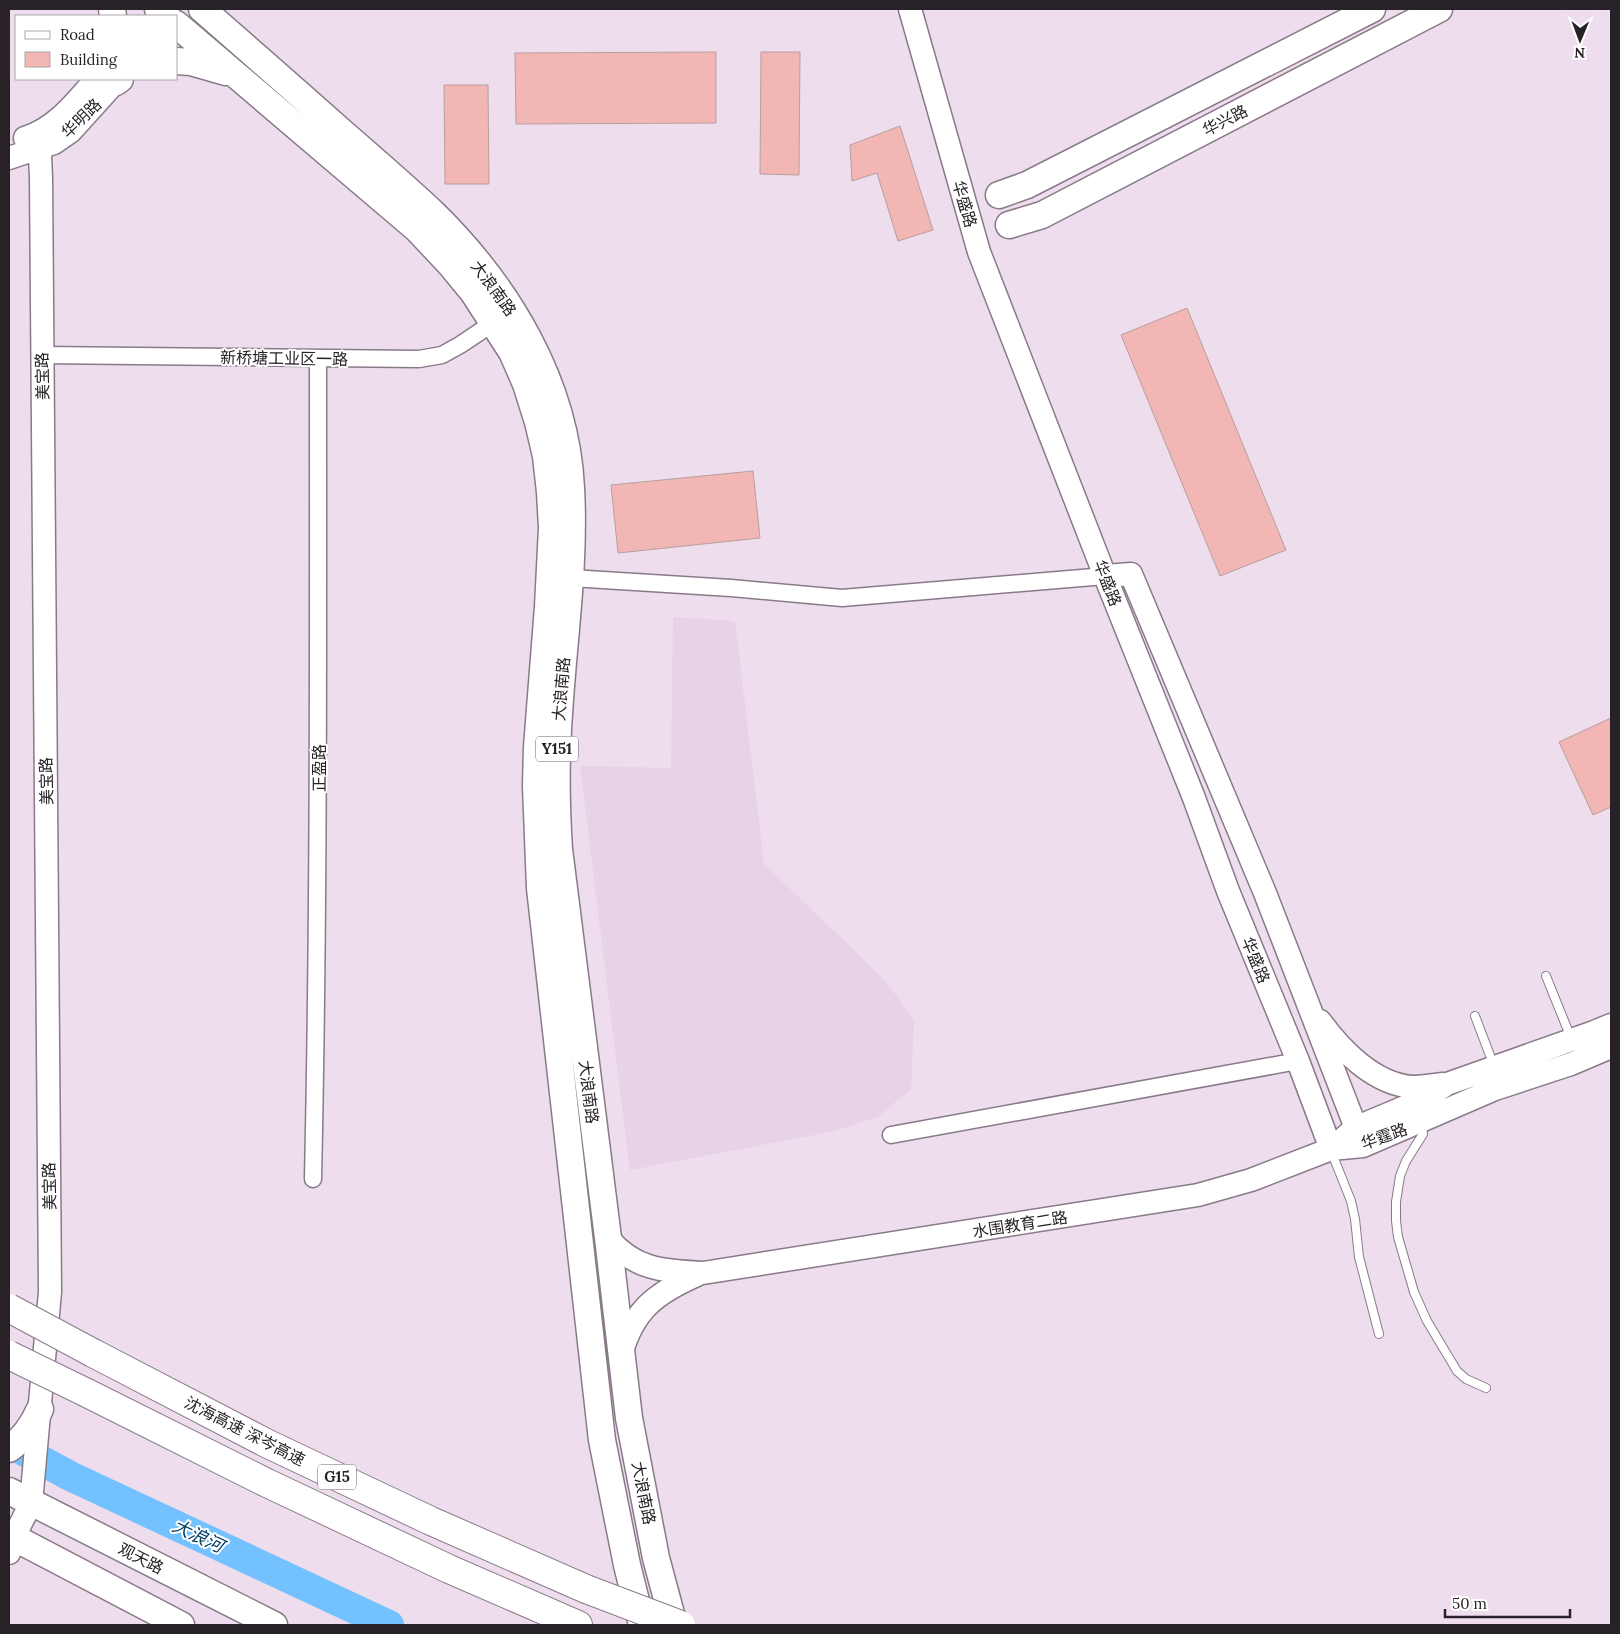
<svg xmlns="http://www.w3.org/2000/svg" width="1620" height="1634" viewBox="0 0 1620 1634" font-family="Lora,'Noto Sans SC',serif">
  <rect width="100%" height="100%" fill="#eddded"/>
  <path fill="#e8d2e8" d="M673,617L735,621L764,864L885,980L914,1020L911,1089L879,1116L835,1131L630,1170L580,766L671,768Z"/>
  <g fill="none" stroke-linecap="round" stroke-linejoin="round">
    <path stroke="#74c1ff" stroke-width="30" d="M11,1444L70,1476L389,1625"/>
  </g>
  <path fill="#f2b6b4" stroke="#b79f9e" d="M716,52V123L516,124L515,53Z
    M761,52H800L799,175L760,174Z
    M444,85H488L489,184H445Z
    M900,126L933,230L898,241L877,173L852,181L850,145Z
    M1187,308L1286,550L1220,576L1121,335Z
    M753,471L760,538L618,553L611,485Z
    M1611,718V807L1593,815L1559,742Z"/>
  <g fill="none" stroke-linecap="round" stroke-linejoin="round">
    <defs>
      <path id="lane" d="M1546,976L1571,1038
        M1475,1016L1494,1066
        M1421,1122L1423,1134L1406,1161L1400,1176L1396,1202V1221L1398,1237L1414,1292L1427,1321L1457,1371L1466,1379L1486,1388
        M1331,1151L1351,1201L1355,1219L1359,1257L1379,1334"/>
      <path id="street" d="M42,355L419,359L442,355L460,345L499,319
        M571,578L731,588L842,598L1105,576
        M891,1135L1298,1061
        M313,1179C319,905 318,632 318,358"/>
      <path id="secondary" d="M910,9L979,252L1105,576L1194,798L1228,891L1298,1061L1331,1149
        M25,138C56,128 75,103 96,79
        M9,158L54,143L70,132L118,79
        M1105,576L1131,574L1265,893L1363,1146
        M1320,1021C1341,1050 1374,1084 1412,1087C1423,1087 1433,1085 1443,1084
        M1345,1137L1355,1128L1424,1099L1447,1084L1594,1032L1611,1025
        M608,1238C635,1270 663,1271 703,1273L1198,1195L1251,1180L1331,1149L1363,1146L1495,1089L1571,1064L1611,1047
        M621,1355C633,1310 656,1293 697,1275
        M9,1553L14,1537L31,1503L50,1292L41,178L39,132"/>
      <path id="primary" d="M112,9L113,16
        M158,9L167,16
        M202,9C249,50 296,91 343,133C373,159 403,185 432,212C507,285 566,382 571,488C576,578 559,666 557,755C556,787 557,818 559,849L608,1238L629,1418L656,1558L674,1625
        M176,24L417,229L450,264L473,292L512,352L526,384L538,422L546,456L550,492L552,528L548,607L537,747L536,786L540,888L602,1440L627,1565L642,1625
        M176,61L191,62L226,72
        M116,82L120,79
        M999,195L1027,185L1372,9
        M1009,225L1042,215L1439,9
        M9,1449C23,1439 33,1425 40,1409
        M9,1491L274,1625
        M9,1535L181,1625"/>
      <path id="highway" d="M93,1353L268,1444L431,1521L586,1589
        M87,1393L267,1483L449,1569L578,1625"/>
    </defs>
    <use href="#lane" stroke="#897a89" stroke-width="10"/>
    <use href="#street" stroke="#897a89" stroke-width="19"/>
    <use href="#secondary" stroke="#897a89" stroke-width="25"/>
    <use href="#primary" stroke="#897a89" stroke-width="29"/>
    <use href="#highway" stroke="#897a89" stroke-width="30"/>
    <use href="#lane" stroke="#fff" stroke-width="8"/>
    <use href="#street" stroke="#fff" stroke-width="16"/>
    <use href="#secondary" stroke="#fff" stroke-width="22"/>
    <use href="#primary" stroke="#fff" stroke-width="26"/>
    <use href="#highway" stroke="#fff" stroke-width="28"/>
    <defs>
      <path id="highway-bridge" d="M9,1308L93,1353
        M9,1355L87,1393
        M586,1589L681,1625"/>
    </defs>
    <use href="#highway-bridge" stroke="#897a89" stroke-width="30" stroke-linecap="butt"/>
    <use href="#highway-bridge" stroke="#fff" stroke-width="28"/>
  </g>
  <g text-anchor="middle" stroke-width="4" stroke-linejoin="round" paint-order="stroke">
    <g fill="#fff" stroke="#686468" stroke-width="1">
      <rect x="536" y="736.5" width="42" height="25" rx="4"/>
      <rect x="318" y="1464.5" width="38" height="25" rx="4"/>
    </g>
    <g font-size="15" font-weight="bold" fill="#282228">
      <text x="557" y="754">Y151</text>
      <text x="337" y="1482">G15</text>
    </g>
    <g font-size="16" fill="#282228" stroke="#fff">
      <text transform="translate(81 118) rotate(-44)" y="6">华明路</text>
      <text transform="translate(1225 120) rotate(-27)" y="6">华兴路</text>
      <text transform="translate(965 204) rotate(74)" y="6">华盛路</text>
      <text transform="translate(494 288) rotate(54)" y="6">大浪南路</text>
      <text transform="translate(284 358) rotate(1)" y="6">新桥塘工业区一路</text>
      <text transform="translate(42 376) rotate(-91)" y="6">美宝路</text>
      <text transform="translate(1108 583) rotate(69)" y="6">华盛路</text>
      <text transform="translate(561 689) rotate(-85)" y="6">大浪南路</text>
      <text transform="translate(319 768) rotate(-90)" y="6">正盈路</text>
      <text transform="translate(46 781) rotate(-91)" y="6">美宝路</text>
      <text transform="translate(1256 960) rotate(68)" y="6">华盛路</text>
      <text transform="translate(589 1092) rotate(83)" y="6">大浪南路</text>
      <text transform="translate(1384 1136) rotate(-20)" y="6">华霆路</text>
      <text transform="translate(49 1186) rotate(-91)" y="6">美宝路</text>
      <text transform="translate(1020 1224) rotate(-9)" y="6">水围教育二路</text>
      <text transform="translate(245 1431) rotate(27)" y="6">沈海高速 深岑高速</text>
      <text transform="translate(644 1493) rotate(79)" y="6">大浪南路</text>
      <text transform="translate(141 1558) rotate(27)" y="6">观天路</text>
    </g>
    <g font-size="18" font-style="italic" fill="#014067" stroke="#fff">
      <text transform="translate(198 1536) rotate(25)" y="6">大浪河</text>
    </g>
  </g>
  <rect width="1620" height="1634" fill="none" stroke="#282228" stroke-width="20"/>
  <rect x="15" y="15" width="162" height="65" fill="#ffffff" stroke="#a9a7a9"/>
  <rect x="25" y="31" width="25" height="8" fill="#ffffff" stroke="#a9a7a9"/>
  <text x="60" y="40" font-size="15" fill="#282228">Road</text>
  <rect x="25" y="52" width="25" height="15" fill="#f2b6b4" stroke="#a9a7a9"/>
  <text x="60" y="65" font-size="15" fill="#282228">Building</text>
  <g transform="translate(1580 40) rotate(181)" stroke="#ffffff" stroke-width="4" paint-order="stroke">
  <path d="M0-4L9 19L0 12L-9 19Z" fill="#282228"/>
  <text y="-8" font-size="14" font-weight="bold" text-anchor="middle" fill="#282228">N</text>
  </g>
  <path d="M1445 1609v8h125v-8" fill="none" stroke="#282228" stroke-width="2.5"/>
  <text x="1452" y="1609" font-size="15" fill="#282228" stroke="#ffffff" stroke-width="4" paint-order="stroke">50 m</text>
</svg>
